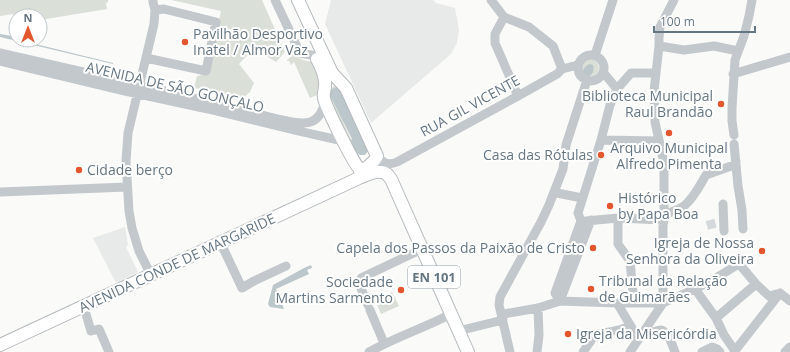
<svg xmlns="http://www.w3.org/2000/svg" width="790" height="352" viewBox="0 0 790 352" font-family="'Open Sans',sans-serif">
  <rect width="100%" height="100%" fill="#fafaf8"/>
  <path fill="#e8e9e9" d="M331,0H433L436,3L455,8L459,30L457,43L451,54L371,123L325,24Z
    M125,227L128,245L126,247L138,272L116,283L93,238Z"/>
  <path fill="#dadfd7" d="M0,0H108V2L106,3L107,9L40,20V16H16V18H14L13,14L0,16Z
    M171,0H262L285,52L276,62L254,48L239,64L254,83L250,92L243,98L194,88L197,76L208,74L221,11Z
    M293,55L303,60L312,62C314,68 319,75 319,81C319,86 317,90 317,95L310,98L294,62L291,65L289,61H287V60Z
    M579 68a10 10 0 1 1 20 0a10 10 0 1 1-20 0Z
    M335,85H338L344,124L356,150L353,151L329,98L330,89Z
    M392,292L399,306L381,314L375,300Z"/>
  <path fill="#bbc7cb" d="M0,34L12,36V38L16,39V40H19L113,63V64L0,37Z
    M590,64L593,65C595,70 592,77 586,77C580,73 584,66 590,64Z
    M337,87L341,89L368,151L365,155H360L356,152L351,140L352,139L331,97L330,94L332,89Z
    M311,265L312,268L307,270L309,274L276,289L284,309L270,307L268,304L273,285L304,268Z"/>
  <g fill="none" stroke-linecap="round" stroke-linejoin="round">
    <path stroke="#d5d9db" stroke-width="9" stroke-dasharray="9 4.5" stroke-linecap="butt" d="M710,220L713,231"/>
    <defs>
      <path id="major" d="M298,0L332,73L346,88L377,156C374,164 366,167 360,173
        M317,59C321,66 326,78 325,86C325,90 323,94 324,98C325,105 354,165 359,168C362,170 367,171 371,172
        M0,345L359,178C367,175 378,168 387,174C388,175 389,177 391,179L468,352"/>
    </defs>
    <use href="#major" stroke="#b5babe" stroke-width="14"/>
    <path stroke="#c3c8cc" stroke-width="9" d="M275,0L300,53L316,56
      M491,0L504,17L529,27L553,46L562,69
      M504,17L495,34V43L518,96
      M659,46L684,50L714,46L738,51
      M0,53L140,85L278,119C300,124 319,130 325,101
      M578 68a13 13 0 1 1 26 0a13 13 0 1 1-26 0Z
      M595,55L613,0
      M146,58L206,71L216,22L164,9L155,10
      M0,61L125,91L208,109L294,130L343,141
      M603,72L617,89
      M733,74L790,57
      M734,135L732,121V108L735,60L744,36L749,16L752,0
      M601,140L659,141
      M734,144L738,186L742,210L743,229
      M377,156C383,163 388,166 397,162L518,96L557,74L562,69L578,65
      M0,192L127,187
      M557,193L582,198
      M723,204L724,231
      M664,215C671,212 678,210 684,206C694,198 700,185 706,175L734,165L736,161
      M618,218V244L630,261L634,303
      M581,221L578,213L601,140L610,105L617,89L631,73H656
      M586,221L618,218L664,220
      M224,250L242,288L254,281L286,266
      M151,275L139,251L132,228L129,211L126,161L128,133L154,24L155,10L153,2V0
      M695,289L716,318L724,335L735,351
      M560,301L591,220
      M560,301L555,293L581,221
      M617,303L638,338
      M368,305L360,286L361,278L422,249
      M370,310L384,343
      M86,314L91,331L99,329L109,352
      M504,314L538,308L560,301L617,303H663L695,289L716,278L737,265L741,266L756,284L769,296L780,293L790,301
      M716,318L756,284
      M647,327L651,333C654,332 658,330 661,330C668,331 673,347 675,352
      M458,331L503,320
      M369,352C396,337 424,328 451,314
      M510,352L499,305L500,297L541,222L549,205L563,169L566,145L587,80
      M537,352L539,335L538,308
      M583,352L595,335C607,332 619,331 630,326
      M630,352L663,303V227L664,215V163L655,122L654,91L659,46V38L660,27L674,0
      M702,352L712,347L717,349L720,352
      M734,352L780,293
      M785,352L790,347"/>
    <use href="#major" stroke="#fff" stroke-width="12"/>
  </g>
  <g fill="#e4572e" stroke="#fff" stroke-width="1.5">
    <circle cx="185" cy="42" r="4"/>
    <circle cx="721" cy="104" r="4"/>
    <circle cx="669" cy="133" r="4"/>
    <circle cx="601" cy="155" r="4"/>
    <circle cx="79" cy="170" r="4"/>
    <circle cx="610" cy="206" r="4"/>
    <circle cx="593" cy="248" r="4"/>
    <circle cx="762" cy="251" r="4"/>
    <circle cx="591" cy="289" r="4"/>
    <circle cx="401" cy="290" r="4"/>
    <circle cx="568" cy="334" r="4"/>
  </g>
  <g text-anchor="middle" stroke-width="4" stroke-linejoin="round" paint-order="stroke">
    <rect fill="#fff" stroke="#939fa8" stroke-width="1" x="408" y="266" width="52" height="22" rx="3"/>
    <g font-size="13" font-weight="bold" fill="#657683">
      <text x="434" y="282">EN 101</text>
    </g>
    <g font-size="14" fill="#657683" stroke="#fff" text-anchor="start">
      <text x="193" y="39">Pavilhão Desportivo<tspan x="193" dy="16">Inatel / Almor Vaz</tspan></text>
      <text x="713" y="101" text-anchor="end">Biblioteca Municipal<tspan x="713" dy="16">Raul Brandão</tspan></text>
      <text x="669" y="153" text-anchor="middle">Arquivo Municipal<tspan x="669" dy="16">Alfredo Pimenta</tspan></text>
      <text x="593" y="160" text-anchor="end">Casa das Rótulas</text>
      <text x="87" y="175">Cidade berço</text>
      <text x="618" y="203">Histórico<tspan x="618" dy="16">by Papa Boa</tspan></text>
      <text x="754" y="248" text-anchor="end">Igreja de Nossa<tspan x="754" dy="16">Senhora da Oliveira</tspan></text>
      <text x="585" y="253" text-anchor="end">Capela dos Passos da Paixão de Cristo</text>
      <text x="599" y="286">Tribunal da Relação<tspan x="599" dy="16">de Guimarães</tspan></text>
      <text x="393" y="287" text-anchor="end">Sociedade<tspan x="393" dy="16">Martins Sarmento</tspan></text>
      <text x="576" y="339">Igreja da Misericórdia</text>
    </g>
    <g font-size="14" fill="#657683" stroke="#fff">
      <text transform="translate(175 87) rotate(13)" y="5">AVENIDA DE SÃO GONÇALO</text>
      <text transform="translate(470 106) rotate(-29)" y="5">RUA GIL VICENTE</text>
      <text transform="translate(177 263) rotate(-25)" y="5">AVENIDA CONDE DE MARGARIDE</text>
    </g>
  </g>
  <g transform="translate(28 28)"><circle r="19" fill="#ffffff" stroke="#c1c8cd"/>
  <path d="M0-3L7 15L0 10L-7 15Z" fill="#e4572e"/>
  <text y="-6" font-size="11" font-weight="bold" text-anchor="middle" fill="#657683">N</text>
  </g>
  <path d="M654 26v6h101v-6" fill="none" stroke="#657683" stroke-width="2"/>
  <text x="660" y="26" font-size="12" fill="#657683" stroke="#ffffff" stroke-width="3" paint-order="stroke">100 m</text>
</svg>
